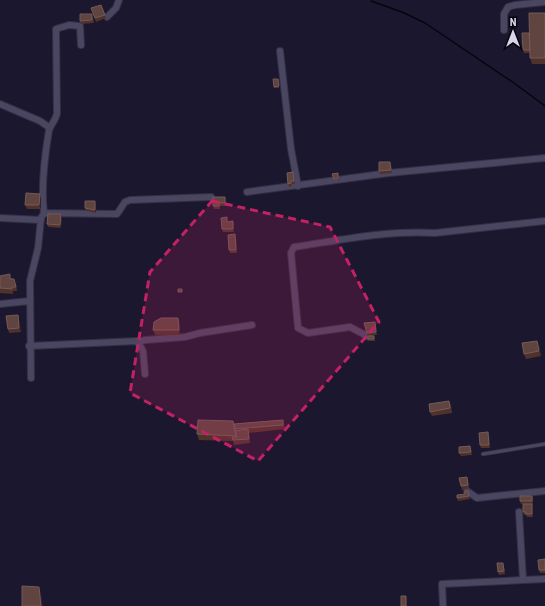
<svg xmlns="http://www.w3.org/2000/svg" width="545" height="606" viewBox="0 0 545 606" font-family="'Roboto Condensed',sans-serif">
  <rect width="100%" height="100%" fill="#1b172f"/>
  <g fill="none" stroke-linecap="round" stroke-linejoin="round">
    <path stroke="#00080d" stroke-width="1.5" d="M371,1L402,12L425,23L514,83L545,106"/>
    <defs>
      <path id="service" d="M483,454L545,444"/>
      <path id="minor" d="M107,17L116,8L119,0
        M504,30V14L508,7L515,5L545,2
        M280,51L291,149L298,186
        M0,104L40,121L50,128
        M247,192L389,173L545,158
        M44,213C41,189 45,154 49,130C51,124 56,120 57,113L56,29L69,25L80,26L81,45
        M0,218L41,220
        M0,304L29,301
        M369,337L350,327L308,333L298,328L291,253L294,247C341,240 388,230 435,233L545,221
        M138,342L145,340L185,337L200,333L252,325
        M29,346L137,341L143,351L145,374
        M31,378L30,281L38,248L41,218L44,213L117,214L125,202L130,200L211,197
        M467,491L477,498L545,491
        M519,512L523,580L545,579
        M443,606L442,584L523,580"/>
    </defs>
    <use href="#service" stroke="#343144" stroke-width="4.5"/>
    <use href="#minor" stroke="#343144" stroke-width="8"/>
    <use href="#service" stroke="#4a4662" stroke-width="3"/>
    <use href="#minor" stroke="#4a4662" stroke-width="6"/>
  </g>
  <path fill="#51322a" d="M101,5L106,18L96,22L91,8Z
    M545,13V64H532L530,58V53H524L523,50L529,33Z
    M93,17L94,23L81,24L80,21Z
    M278,80L279,88H274V87Z
    M391,165L392,173L380,174L379,171Z
    M338,173L339,180H334L332,174Z
    M294,175L295,184H292V186L289,187L288,184Z
    M40,194L41,198V209H27L25,205Z
    M225,197L226,200V206H220V209H214L213,206Z
    M96,204V213L86,211L85,208Z
    M62,217L61,228L48,227L47,224Z
    M228,220V222L233,221L234,224V232H223L222,229Z
    M236,237L237,253H230L229,250Z
    M0,276L12,278V279L16,284L17,291H13V294L0,293Z
    M18,315L19,320L21,332L9,333L8,329Z
    M180,322V335H155L153,330Z
    M375,322L376,325L377,335L368,336L364,323Z
    M374,336L375,341H369L368,339Z
    M537,341L539,345L541,356L526,359L524,354Z
    M449,401L451,405L452,413L432,416L430,412Z
    M283,420L284,424L285,429L249,433L250,443L234,445L233,441L199,440L197,434L234,424Z
    M488,432L489,435L490,448H481L480,445Z
    M470,446L472,455L461,456L459,453Z
    M468,480L469,488L462,490L461,486Z
    M468,491L470,499L458,501L457,498L465,494Z
    M532,496L533,499V504H532L533,507V517H527L526,515H524L523,512L526,504H521L520,501Z
    M545,559V573H540L539,570Z
    M504,566L505,574L499,575L498,572Z"/>
  <path fill="#352024" d="M40,194L41,198V209L39,205Z
    M225,197L226,200V206L225,203Z
    M95,201L96,204V213L95,210Z
    M61,214L62,217L61,228L60,225Z
    M233,221L234,224V232L233,229Z
    M235,234L236,237L237,253L236,250Z
    M18,315L19,320L21,332L19,328Z
    M178,318L180,322V335L179,330Z
    M375,322L376,325L377,335L376,332Z
    M537,341L539,345L541,356L539,351Z
    M488,432L489,435L490,448L489,445Z
    M532,504L533,507V517L532,514Z
    M39,587L41,593L43,606H41Z
    M406,596L407,599V606H406Z"/>
  <path fill="#60443f" stroke="#725b59" d="M101,5L105,15L95,18L91,8Z
    M529,13H545V58H530Z
    M80,14H92V20L80,21Z
    M522,33H529L530,50H523Z
    M273,79H278L279,86L274,87Z
    M379,162H390L391,170L379,171Z
    M293,172L294,181H291V183L288,184L287,173Z
    M338,173V179H334L332,174Z
    M26,193L40,194L39,205H25Z
    M213,197H225V203H219V206H213Z
    M85,201H95V210L85,208Z
    M48,214H61L60,225L47,224Z
    M227,217V222L233,221V229H222L221,218Z
    M235,234L236,250H229L228,235Z
    M10,274V279H14L16,287H12V289L0,288V276Z
    M178,289H182V292H178Z
    M18,315L19,328L8,329L6,316Z
    M161,318H178L179,330H153L154,322Z
    M375,322L376,332L367,333L364,323Z
    M368,336H374V339H368Z
    M537,341L539,351L524,354L522,343Z
    M449,401L450,408L430,412L429,404Z
    M198,420L233,421L236,436L197,434Z
    M283,420V425L235,429L234,424Z
    M248,429L249,439L233,440L232,437H237L235,431Z
    M488,432L489,445H480L479,433Z
    M470,446L471,452L459,453V447Z
    M467,477L468,485L461,486L459,478Z
    M465,491H468L469,496L457,498V495L465,494Z
    M520,496H532V501H520Z
    M523,504H532V514H526V512H523Z
    M545,559V570H539L538,560Z
    M497,563H503L504,571L498,572Z
    M22,586L39,587L41,606H22Z
    M401,596H406V606H401Z"/>
  <path fill="#c32262" fill-opacity="0.2" stroke="#c32262" stroke-width="3" stroke-dasharray="8 5" stroke-linejoin="round" d="M212,201L330,227L379,322L258,461L130,393L150,272Z"/>
  <g transform="translate(513 32)" stroke="#06050e" stroke-width="3" paint-order="stroke">
  <path d="M0-3L7 15L0 10L-7 15Z" fill="#d8d6e7"/>
  <text y="-6" font-size="11" font-weight="bold" text-anchor="middle" fill="#d8d6e7">N</text>
  </g>
</svg>
